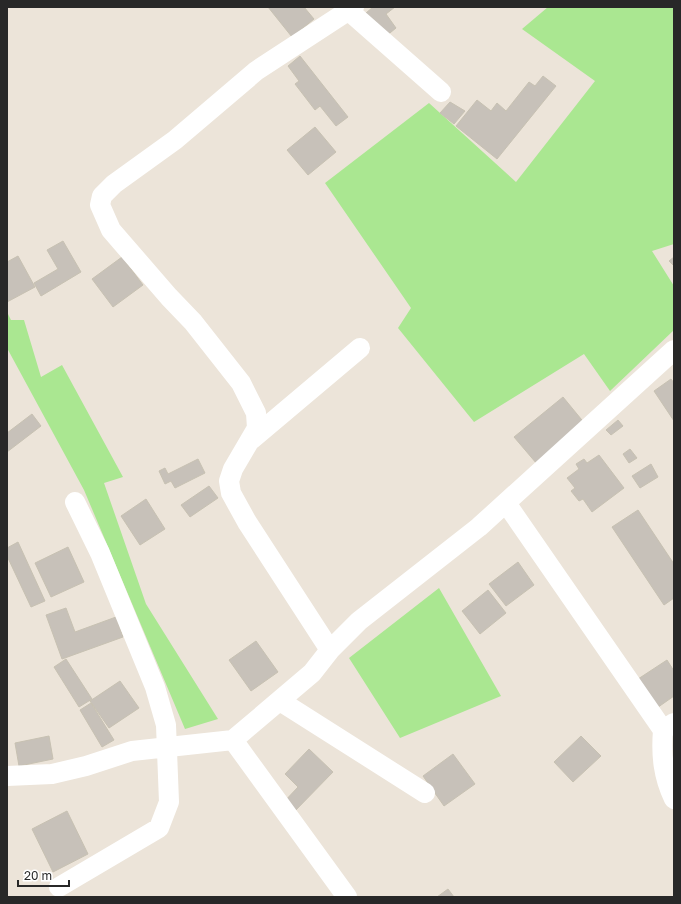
<svg xmlns="http://www.w3.org/2000/svg" width="681" height="904" viewBox="0 0 681 904" font-family="'Golos Text',sans-serif">
  <rect width="100%" height="100%" fill="#ece4d9"/>
  <path fill="#aae791" d="M548,7H674V244L652,251L674,286V330L610,391L584,354L474,422L398,328L411,308L325,183L429,103L516,182L595,81L522,29Z
    M7,312L11,320H24L41,377L62,365L123,477L104,483L146,604L218,719L185,729L84,490L7,348Z
    M439,588L501,696L400,738L349,658Z"/>
  <path fill="#c7c1b9" stroke="#c7c1b2" d="M268,7H304L314,19L292,37Z
    M373,7H395L386,14L396,28L385,37L366,13Z
    M300,56L348,117L336,126L320,106L315,110L295,84L299,81L288,66Z
    M543,76L556,86L497,159L456,126L477,100L491,111L497,103L506,111L529,82L535,86Z
    M450,102L465,111L454,124L440,113Z
    M315,127L336,152L308,175L287,150Z
    M63,241L81,272L41,296L34,283L58,269L47,250Z
    M18,256L35,287L7,302V262Z
    M122,257L143,285L113,307L92,279Z
    M674,257V266L669,261Z
    M671,379L674,383V421L654,391Z
    M563,397L586,425L537,464L514,437Z
    M32,414L41,426L7,452V433Z
    M618,420L623,426L611,435L606,430Z
    M630,449L637,458L629,463L623,454Z
    M599,455L624,488L592,512L583,499L579,501L571,491L575,488L567,478L579,469L576,464L584,459L587,463Z
    M198,459L205,473L175,488L171,481L165,484L159,471L165,468L168,474Z
    M651,464L658,477L640,488L632,476Z
    M209,486L218,498L190,517L181,505Z
    M146,499L165,529L140,545L121,516Z
    M638,510L674,564V598L664,605L612,527Z
    M18,542L45,601L31,607L7,556V548Z
    M68,547L84,582L51,597L35,563Z
    M518,562L534,585L506,606L489,584Z
    M488,590L506,613L480,634L462,611Z
    M66,608L75,632L116,617L123,637L62,659L46,615Z
    M256,641L278,672L251,691L229,660Z
    M66,659L92,699L79,707L54,667Z
    M667,660L674,671V696L654,710L635,681Z
    M120,681L139,708L109,728L90,701Z
    M91,703L114,740L102,747L80,710Z
    M49,736L53,759L19,766L15,743Z
    M581,736L601,756L573,782L554,762Z
    M309,749L333,772L292,814L282,804L298,787L285,774Z
    M453,754L475,784L444,806L423,776Z
    M67,811L88,854L53,872L32,829Z
    M448,889L454,897H437Z"/>
  <g fill="none" stroke-linecap="round" stroke-linejoin="round">
    <path stroke="#fff" stroke-width="20" d="M350,7L349,11L441,92
      M252,439L360,348
      M506,503L663,730
      M330,650L247,522L231,493L229,481L233,469L257,428L256,413L241,383L193,322L169,297L111,230L100,205L102,196L114,184L175,140L256,71L354,7
      M280,701L425,793
      M674,723L663,730C661,755 663,776 674,799
      M233,740L347,897
      M7,776L52,774L86,766L132,751L233,740L312,673L330,650L359,621L479,527L674,350
      M59,887L159,828L169,802L166,725L155,687L100,553L75,502"/>
  </g>
  <rect width="681" height="904" fill="none" stroke="#282828" stroke-width="16"/>
  <path d="M18 880v6h51v-6" fill="none" stroke="#282828" stroke-width="2"/>
  <text x="24" y="880" font-size="12" fill="#282828" stroke="#ffffff" stroke-width="3" paint-order="stroke">20 m</text>
</svg>
